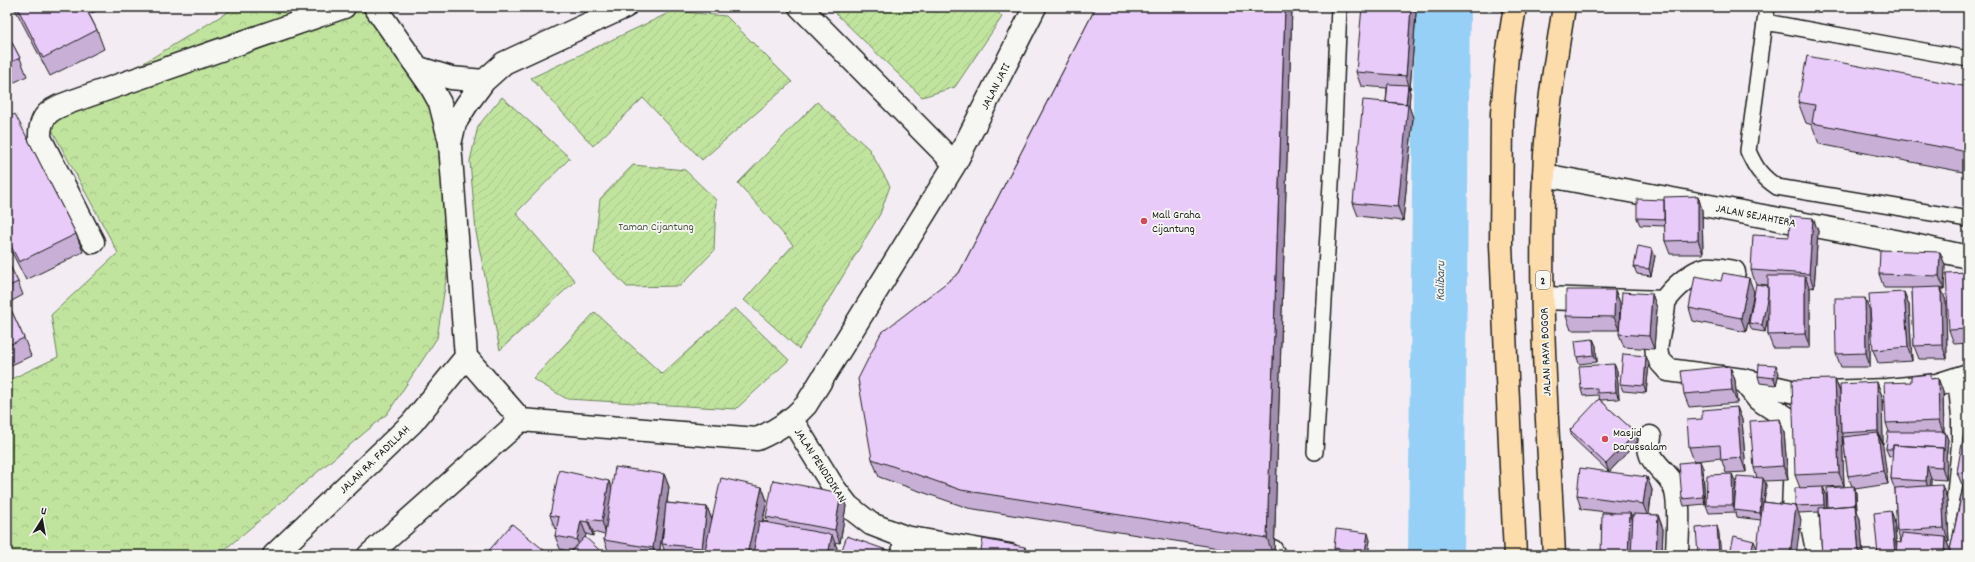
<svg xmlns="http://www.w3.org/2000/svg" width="1975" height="562" viewBox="0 0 1975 562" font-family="Dekko,sans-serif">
  <defs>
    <pattern id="forest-crowns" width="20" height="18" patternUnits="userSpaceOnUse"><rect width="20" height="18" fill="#c0e49e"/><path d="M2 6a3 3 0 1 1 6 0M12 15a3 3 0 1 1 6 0" fill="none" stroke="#a4c388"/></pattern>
    <pattern id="garden-furrows" width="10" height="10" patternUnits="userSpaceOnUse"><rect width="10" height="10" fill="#c0e49e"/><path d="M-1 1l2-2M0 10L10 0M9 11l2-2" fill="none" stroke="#a4c388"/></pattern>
  </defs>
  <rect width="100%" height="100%" fill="#f3edf3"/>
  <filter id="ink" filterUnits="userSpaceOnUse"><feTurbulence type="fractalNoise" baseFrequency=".025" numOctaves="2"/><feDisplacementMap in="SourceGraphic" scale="8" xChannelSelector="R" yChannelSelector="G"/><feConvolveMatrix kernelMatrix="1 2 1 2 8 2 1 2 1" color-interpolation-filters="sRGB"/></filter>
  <g filter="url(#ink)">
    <path fill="url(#forest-crowns)" stroke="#6e805d" d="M236,7H364L400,48L424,92L436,125L445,187L449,261L437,338L387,414L218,555H7V381L58,357L51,315L118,253L50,126L99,90Z"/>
    <path fill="url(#garden-furrows)" stroke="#6e805d" d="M829,7H993L1002,17L955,87L922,97Z
      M673,11L726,16L792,82L702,160L643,98L593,146L531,78Z
      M502,97L570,158L516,213L575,281L500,350L476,232L470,161L478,126Z
      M817,102L869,149L890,186L880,214L799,349L744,300L793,245L738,183Z
      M633,165L685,170L716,200L714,251L680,286L627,287L594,253L600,199Z
      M735,308L789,360L736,409L567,399L533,379L595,312L662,374Z"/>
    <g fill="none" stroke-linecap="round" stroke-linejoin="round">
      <path stroke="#97d0f6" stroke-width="56" d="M1436,555L1442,7"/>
      <defs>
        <path id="lane" d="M1767,7L1748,151C1756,169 1761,176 1777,187L1968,219
          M1765,22L1968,59
          M1315,452L1333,150L1339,7
          M1274,548L1278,555"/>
        <path id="street" d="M1544,175L1895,241L1968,257
          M93,242L40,138C39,113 53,108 73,101L344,7
          M1543,298L1664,302C1672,290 1691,272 1706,269C1715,268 1725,271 1734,272
          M1664,302C1665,318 1652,344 1658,358C1660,362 1665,366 1668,370L1743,380L1795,392H1823L1888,390L1937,385L1968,375
          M1743,380L1758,399L1790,420L1794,427L1795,460L1793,511L1796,514L1811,520L1818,555
          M1650,437C1645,460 1660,465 1672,482C1682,496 1677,537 1677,555
          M903,555L905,537
          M1953,555L1963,444V417L1959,378"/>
        <path id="secondary" d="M375,7L430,85L440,103L450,142
          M625,7L504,63L484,81L467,104L455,123L450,144L466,357L521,420L757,439C777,430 791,421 806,405L955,164L1035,7
          M800,7L955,164
          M419,68L451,78L484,81
          M792,420L834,488L848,506L871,524L905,537L1010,555
          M274,555L412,423L466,357
          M369,555L521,420"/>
        <path id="highway" d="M1515,555L1501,245L1502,113L1507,56L1515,7
          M1554,555C1548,429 1538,301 1544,175C1546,118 1555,63 1564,7"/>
      </defs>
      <use href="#lane" stroke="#1c1c1c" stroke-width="18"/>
      <use href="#street" stroke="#1c1c1c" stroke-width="25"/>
      <use href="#secondary" stroke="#1c1c1c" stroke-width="25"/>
      <use href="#highway" stroke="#1c1c1c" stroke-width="25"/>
      <use href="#lane" stroke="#f6f6f2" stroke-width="15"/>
      <use href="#street" stroke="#f6f6f2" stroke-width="22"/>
      <use href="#secondary" stroke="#f6f6f2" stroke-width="22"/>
      <use href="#highway" stroke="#fddcac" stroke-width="22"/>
    </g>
    <path fill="#c8afd6" stroke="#1c1c1c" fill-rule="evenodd" d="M14,7H106L89,14L97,30L104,49L50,76Z
      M1096,7H1292L1274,555H1263L968,508L879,477L872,459L959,273Z
      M1416,13L1410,89H1409L1410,93L1409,106L1413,118L1403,221L1358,216L1353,203L1386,102L1387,88L1361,86L1356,72Z
      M7,33L20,58L27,76L7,86Z
      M1968,87V173L1819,144L1812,125L1806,123L1798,102Z
      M7,118L76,234L83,252L26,280L7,243Z
      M1698,196L1702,210L1703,254H1670L1665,241V226L1640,225L1637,218L1664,200Z
      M1813,218L1818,231L1814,288L1810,287V348H1773L1768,335V316L1765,332L1752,330L1749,323L1768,286V285L1756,284L1751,270L1789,237Z
      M1652,249L1655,256L1651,276L1637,274L1634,267Z
      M1940,252L1945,265L1944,289H1941L1946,301L1947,359H1919L1914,346L1912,288H1884L1879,274Z
      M7,260L18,282L23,295L8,303L24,338L31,356L7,367Z
      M1968,272V343L1954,344L1949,330Z
      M1615,290L1620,303L1619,330H1571L1566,316Z
      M1754,292L1746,332L1693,321L1689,308Z
      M1904,292L1909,305L1912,361L1878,363L1873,350Z
      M1652,294L1657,308L1654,349L1624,347L1619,334Z
      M1870,311V367H1841L1836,354Z
      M1593,339L1596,346L1597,362L1579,364L1577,357Z
      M1646,356L1649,364L1646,393L1623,391L1620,384Z
      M1614,364L1617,371L1619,399L1600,400L1636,433L1638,441L1609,472L1572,437L1570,430L1600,400L1598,395L1583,396L1581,389Z
      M1730,366L1735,380L1737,403L1689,407L1684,394Z
      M1779,373L1776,385L1760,383L1758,376Z
      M1938,378L1943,392L1944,432H1945L1948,440L1946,459L1947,461L1946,480L1931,479V486L1947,499L1949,542H1947L1950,550L1963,485H1962L1957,472L1968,421V555H1878L1891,511L1894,519L1897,549L1901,542L1897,531L1895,490L1891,479L1893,456H1889L1886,449L1889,432L1886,423L1911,382Z
      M1835,379L1840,391L1877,382L1882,396L1883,444H1882L1888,484L1855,489L1856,493L1857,511L1860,519L1863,555H1822L1819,512L1798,513L1801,520H1761L1736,517L1735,512L1709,513L1706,505L1732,474L1735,481V497L1757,478L1754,468L1780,419L1784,432L1788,480L1764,481L1766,485L1764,502L1796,506L1800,488L1795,475ZM1842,434L1843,437L1848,476L1852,486L1828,507H1826V494L1823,487L1844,486Z
      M1737,407L1742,420L1746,472L1726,473L1721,458L1694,461L1689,447L1702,419Z
      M1703,468L1705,504L1684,506L1682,499Z
      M664,474L669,487L667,503L707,507L712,520L762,487L767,501L763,521L768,522L766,517L841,493L846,506L840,543L834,542L837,548L835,555H666L662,544L664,520L659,555H620L609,553L604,540L605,535L593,532V536L586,534L585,537L571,552L560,549L555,536L557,529H555L550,515L612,488Z
      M1647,477L1652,490L1649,515H1658L1663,529L1662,555H1601L1615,513L1581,509L1577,495ZM1630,515H1633L1632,521Z
      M1370,540L1368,555H1336L1334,548Z"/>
    <path fill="#a28eae" stroke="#1c1c1c" d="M1285,7H1292L1274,555H1273L1267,538Z
      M1411,7H1414L1416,13L1410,89L1406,76Z
      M1408,85L1410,93L1409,106L1413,118L1403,221L1398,207Z
      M1698,196L1702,210L1703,254L1698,240Z
      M1813,218L1818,231L1814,288L1809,274Z
      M1652,249L1655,256L1651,276L1649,269Z
      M1940,252L1945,265L1944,289L1939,276Z
      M1805,276L1810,289V348L1805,334Z
      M1749,278L1754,292L1746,332L1741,318Z
      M1769,287L1772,294L1765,332L1762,325Z
      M1941,287L1946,301L1947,359L1942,345Z
      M1615,290L1620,303L1619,330L1614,317Z
      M1904,292L1909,305L1912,361L1908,347Z
      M1652,294L1657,308L1654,349L1649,336Z
      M1865,298L1870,311V367L1866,353Z
      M1593,339L1596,346L1597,362L1594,355Z
      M1646,356L1649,364L1646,393L1644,386Z
      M1614,364L1617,371L1619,399L1616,392Z
      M1776,365L1779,373L1776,385L1774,378Z
      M1730,366L1735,380L1737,403L1732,390Z
      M1938,378L1943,392L1944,435L1939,421Z
      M1835,379L1840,392L1841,433L1842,434L1844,486L1839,473Z
      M1877,382L1882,396L1883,444L1878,431Z
      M1737,407L1742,420L1746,472L1741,458Z
      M1780,419L1784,432L1788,480L1783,466Z
      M1945,432L1948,440L1946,459L1947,461L1946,480L1942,467L1943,448Z
      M1636,433L1638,441L1609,472L1606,464Z
      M1878,433L1883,446L1888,484L1883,471Z
      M1700,461L1703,468L1705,504L1703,497Z
      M1927,466L1931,479L1930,495L1926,481Z
      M664,474L669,487L659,555H656L653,548Z
      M1732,474L1735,481V510L1733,505Z
      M1647,477L1652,490L1648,517L1643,504Z
      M1763,478L1766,485L1762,520L1760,513Z
      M609,481L614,495L606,535L602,521Z
      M1942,485L1947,499L1949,542L1944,528Z
      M1854,486L1856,493L1857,511L1860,519L1863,555H1859V554Z
      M762,487L767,501L755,555H747Z
      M1823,487L1826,494L1827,512L1824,505Z
      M841,493L846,506L840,543L835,530Z
      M1796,506L1801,520L1796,555H1790Z
      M707,507L712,520L705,555L702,548Z
      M1891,511L1894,519L1897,555H1895Z
      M1630,513L1635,527L1634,555H1628Z
      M1658,515L1663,529L1662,555H1656Z
      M588,519L593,532V536L588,522Z
      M581,521L586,534L582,554L577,540Z
      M1717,526L1719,533L1721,555H1719Z
      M1368,533L1370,540L1368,555H1366L1365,552Z
      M832,535L837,548L835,555H828Z
      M1945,537L1950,550V555H1944Z
      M1754,541L1757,548L1755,555H1750Z
      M1025,547L1028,555H1023Z"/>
    <path fill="#e8cbf9" stroke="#1c1c1c" d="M17,7H85L97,30L43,58Z
      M1096,7H1285L1267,538L961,490L872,459L858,379L881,333L959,273Z
      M1362,7H1411L1406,76L1356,72Z
      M7,33L20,58L7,64Z
      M1807,56L1968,87V152L1812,123L1815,105L1798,102Z
      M1388,84L1408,85L1406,104L1386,102Z
      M1363,100L1408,104L1398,207L1353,203Z
      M15,114L76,234L19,262L7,238V118Z
      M1698,196V240L1665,241L1664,197Z
      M1637,199L1664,200V219L1637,218Z
      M1790,216L1813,218L1809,274L1751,270L1753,235L1789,237Z
      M1638,246L1652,249L1649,269L1634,267Z
      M1880,250L1940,252L1939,276L1879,274Z
      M7,260L18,282L7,287Z
      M1968,272V329L1949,330L1946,273Z
      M1723,273L1749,278L1741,318L1689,308L1695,276L1721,281Z
      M1768,276H1805V334L1768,335Z
      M1756,284L1768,286V294L1762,325L1749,323Z
      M1941,287L1942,345L1914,346L1912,288Z
      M1566,290H1615L1614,317L1566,316Z
      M1622,292L1652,294L1649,336L1619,334Z
      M1904,292L1908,347L1873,350L1869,294Z
      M1835,298H1865L1866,353L1836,354Z
      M7,301L24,338L7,346Z
      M1593,339L1594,355L1577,357L1575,341Z
      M1623,354L1646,356L1644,386L1620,384Z
      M1614,364L1616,392L1597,393V388L1581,389L1579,366Z
      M1759,364L1776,365L1774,378L1758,376Z
      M1730,366L1732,390L1684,394L1681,371Z
      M1931,374V379L1938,378L1939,421L1886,423L1884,383L1911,382V376Z
      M1835,379L1839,473L1795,475L1792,380Z
      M1877,382L1878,431L1841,433L1840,384Z
      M1599,399L1636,433L1606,464L1570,430Z
      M1737,407L1741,458L1721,460L1720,445L1689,447L1687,420L1702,419V410Z
      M1780,419L1783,466L1754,468L1750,421Z
      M1966,421H1968V474L1957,472Z
      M1888,432H1945L1944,451L1943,448L1893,445V449H1886Z
      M1878,433L1883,471L1848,476L1843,437Z
      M1893,445L1943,448L1942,467L1927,466L1926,481L1891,479Z
      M1700,461L1703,497L1682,499L1679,463Z
      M615,467L664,474L653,548L604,540Z
      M1580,468L1647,477L1643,504L1577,495Z
      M559,470L609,481L602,521L588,519V522L581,521L577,540L555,536L559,517L550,515Z
      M1732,474L1733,505H1706L1707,475Z
      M1737,476L1763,478L1760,513L1734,510Z
      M721,478L762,487L747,555H704Z
      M1965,478L1968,479V555H1949Z
      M773,480L841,493L835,530L766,517Z
      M1942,485L1944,528L1897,531L1895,488Z
      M1854,486L1855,505L1828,507L1827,488Z
      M1823,487L1824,505L1795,506V488Z
      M1763,502L1796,506L1790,555H1756Z
      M666,503L707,507L702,548L662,544Z
      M1855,505L1859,554L1838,555H1822L1819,508Z
      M1891,511L1895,555H1878L1874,513Z
      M1602,513H1630L1628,555H1601Z
      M1633,514L1658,515L1656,555H1631Z
      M759,521L832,535L828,555H753Z
      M512,524L550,555H485Z
      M1717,526L1719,555H1698L1696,528Z
      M1336,529L1368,533L1365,552L1334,548Z
      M1902,533L1945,537L1944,555H1896L1897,542L1901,543Z
      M847,536L892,552L890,555H840Z
      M1734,536L1754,541L1750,555H1736L1730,553Z
      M585,537L605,555H568Z
      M983,539L1025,547L1023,555H980Z
      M1031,553L1047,555H1031Z"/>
  </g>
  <g fill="#d1495b" stroke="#f6f6f2" stroke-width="1.5">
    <circle cx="1144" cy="221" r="4"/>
    <circle cx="1605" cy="439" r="4"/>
  </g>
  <g text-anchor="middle" stroke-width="3.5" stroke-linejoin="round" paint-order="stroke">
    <rect fill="#f6f6f2" stroke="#5d5d5c" stroke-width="1" x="1536" y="271" width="14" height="18" rx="3"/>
    <g font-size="11" font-weight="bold" fill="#1c1c1c">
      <text x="1543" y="284">2</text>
    </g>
    <g font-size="12" fill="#1c1c1c" stroke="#f6f6f2">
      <text transform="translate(995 86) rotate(-63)" y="4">JALAN JATI</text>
      <text transform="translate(1756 215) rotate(11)" y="4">JALAN SEJAHTERA</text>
      <text transform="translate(1545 352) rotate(-92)" y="4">JALAN RAYA BOGOR</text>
      <text transform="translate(374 459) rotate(-44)" y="4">JALAN RA. FADILLAH</text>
      <text transform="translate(821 465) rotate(57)" y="4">JALAN PENDIDIKAN</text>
    </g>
    <g font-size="12" fill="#1c1c1c" stroke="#f6f6f2" text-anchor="start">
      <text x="1152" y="218">Mall Graha<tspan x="1152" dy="14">Cijantung</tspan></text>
      <text x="1613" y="436">Masjid<tspan x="1613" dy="14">Darussalam</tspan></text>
    </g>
    <g font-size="12" fill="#4d5843" stroke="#f6f6f2">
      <text x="656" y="230">Taman Cijantung</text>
    </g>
    <g font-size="13" font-style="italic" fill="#475b68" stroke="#f6f6f2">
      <text transform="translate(1439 281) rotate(-89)" y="5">Kalibaru</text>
    </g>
  </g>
  <rect width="1975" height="562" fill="none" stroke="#f6f6f2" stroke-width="24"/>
  <rect x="12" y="12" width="1951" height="538" fill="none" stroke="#1c1c1c" stroke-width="1.5" filter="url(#ink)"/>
  <g transform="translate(42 520) rotate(11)" stroke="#f6f6f2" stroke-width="3" paint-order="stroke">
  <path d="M0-3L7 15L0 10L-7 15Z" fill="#1c1c1c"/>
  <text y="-6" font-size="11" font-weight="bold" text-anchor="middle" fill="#1c1c1c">U</text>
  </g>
</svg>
